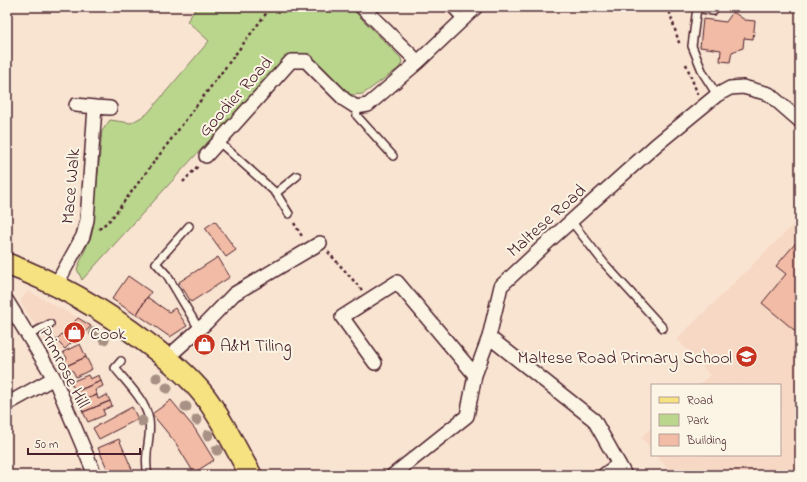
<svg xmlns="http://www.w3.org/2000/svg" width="807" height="482" viewBox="0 0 807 482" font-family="'Indie Flower',sans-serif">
  <rect width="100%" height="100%" fill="#f9e4d2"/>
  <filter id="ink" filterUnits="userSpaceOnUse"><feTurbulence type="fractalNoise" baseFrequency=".025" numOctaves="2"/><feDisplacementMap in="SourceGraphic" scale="8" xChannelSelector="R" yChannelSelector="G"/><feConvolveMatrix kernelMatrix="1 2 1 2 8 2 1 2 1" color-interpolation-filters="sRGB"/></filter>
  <g filter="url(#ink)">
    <path fill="#f7d8c4" d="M800,218V475H674L656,455H780V385H699L710,375L677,339Z
      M28,291L78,318L91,326L75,343L73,342L65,349L54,354L21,303V299Z
      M652,427V450L641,437Z"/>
    <path fill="#bad68d" stroke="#827a5c" d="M197,7H350L401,58L402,63L399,68L363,94L350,95L308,56H288L193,158L82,280L77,269L92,234L102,131L110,120L131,123L147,114L209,41L187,21Z"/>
    <path fill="#f1bba5" stroke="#4a1f2b" d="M733,12L745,20L755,21L753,39L744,38L743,48L732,52L730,62L720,61L721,50L700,47L703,19L726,22Z
      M215,221L236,250L226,257L205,228Z
      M800,238V335L762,303L786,274L776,266Z
      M218,257L230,277L191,302L179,282Z
      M128,276L151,292L136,315L112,299Z
      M147,297L169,312L175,308L187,326L170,337L137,314Z
      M78,318L91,326L75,343L73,341L65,349L56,340Z
      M80,344L86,357L66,366L64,363L67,358L63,352Z
      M86,357L92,369L76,377L73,371L67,369L66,366Z
      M88,375L90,379L99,375L101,381L75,392L71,382Z
      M101,381L103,386L95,390L97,395L79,402L75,392Z
      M97,395L98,399L107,395L110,401L83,412L79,402Z
      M171,400L195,429L214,460L194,473L175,442L152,414Z
      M110,401L112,406L103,410L105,415L88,422L83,412Z
      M132,407L138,419L99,439L93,428Z
      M119,439L134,474L131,475H110L98,448Z"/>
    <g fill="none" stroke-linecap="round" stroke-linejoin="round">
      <defs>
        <path id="service" d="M450,7L462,20
          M713,11L697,8L692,46L703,73L717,95
          M356,107L357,116L393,156
          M219,142L276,193L289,214
          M276,193L297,176
          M571,221L604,263L663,328
          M189,226L156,263L167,275L199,329
          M29,335L50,324
          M121,361L115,368C127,383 146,401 149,420C152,437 143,454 148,475"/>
        <path id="minor" d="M362,7L418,62
          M76,105L95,107
          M206,156L291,61H306L345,100L356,107L368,105L418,62L476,7
          M56,285L83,236L87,220L95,107L110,108
          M7,301L54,378L95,475
          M489,337L594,420L625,475
          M167,358L206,323L234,294L320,243
          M375,363L342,317L397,282L475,375
          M7,404L54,378
          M393,475L467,416L475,375L489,337L501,286L549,241L656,145L717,95L730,88L743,87L769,94L800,121
          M604,475L619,464"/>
        <path id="primary" d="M7,264C58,283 104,310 147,343C167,358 187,374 203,394C222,418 235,448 251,475"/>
      </defs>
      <use href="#service" stroke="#4a1f2b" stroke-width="10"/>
      <use href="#minor" stroke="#4a1f2b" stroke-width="16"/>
      <use href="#primary" stroke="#4a1f2b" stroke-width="24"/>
      <path stroke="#4a1f2b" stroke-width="2.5" stroke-dasharray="3 3" stroke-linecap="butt" d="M672,7L669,10L680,46
        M686,64L698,95
        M183,182L198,166
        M294,223L303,238
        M99,229L111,219L271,7
        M328,252L362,290"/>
      <use href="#service" stroke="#fcf5e5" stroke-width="7"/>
      <use href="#minor" stroke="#fcf5e5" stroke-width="13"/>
      <use href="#primary" stroke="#f6e281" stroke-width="21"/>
    </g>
    <g fill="#a89184">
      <circle cx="94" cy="332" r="5.5"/>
      <circle cx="104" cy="339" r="5.5"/>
      <circle cx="157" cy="378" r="5.5"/>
      <circle cx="167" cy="388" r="5.5"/>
      <circle cx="186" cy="407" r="5.5"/>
      <circle cx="197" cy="420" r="5.5"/>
      <circle cx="142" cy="421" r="5.5"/>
      <circle cx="208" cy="435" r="5.5"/>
      <circle cx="217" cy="450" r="5.5"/>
    </g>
  </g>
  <defs>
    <symbol id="shop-disc" viewBox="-11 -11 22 22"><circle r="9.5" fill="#c8321e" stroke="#fcf5e5"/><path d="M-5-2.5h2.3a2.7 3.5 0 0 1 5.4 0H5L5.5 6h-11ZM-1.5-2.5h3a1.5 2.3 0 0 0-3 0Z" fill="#fff"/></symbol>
    <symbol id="school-disc" viewBox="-11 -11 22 22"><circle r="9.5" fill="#c8321e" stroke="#fcf5e5"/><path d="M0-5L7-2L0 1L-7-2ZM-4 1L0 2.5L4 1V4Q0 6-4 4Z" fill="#fff"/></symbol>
  </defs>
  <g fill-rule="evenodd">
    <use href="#shop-disc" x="62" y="320" width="25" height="25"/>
    <use href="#shop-disc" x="192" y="332" width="25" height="25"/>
    <use href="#school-disc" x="734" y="344" width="25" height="25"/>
  </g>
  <g text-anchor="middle" stroke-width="4" stroke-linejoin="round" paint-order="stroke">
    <g font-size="18" fill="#4a1f2b" stroke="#fcf5e5">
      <text transform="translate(235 96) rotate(-48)" y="6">Goodier Road</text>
      <text transform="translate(70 186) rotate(-85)" y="6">Mace Walk</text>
      <text transform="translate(546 220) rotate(-42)" y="6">Maltese Road</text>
      <text transform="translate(65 367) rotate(63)" y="6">Primrose Hill</text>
    </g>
    <g font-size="18" fill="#4a1f2b" stroke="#fcf5e5" text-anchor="start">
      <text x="90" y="339">Cook</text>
      <text x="220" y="351">A&amp;M Tiling</text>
      <text x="732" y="363" text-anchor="end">Maltese Road Primary School</text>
    </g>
  </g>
  <rect width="807" height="482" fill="none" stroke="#fcf5e5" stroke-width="24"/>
  <rect x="12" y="12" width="783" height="458" fill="none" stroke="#4a1f2b" stroke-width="1.5" filter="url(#ink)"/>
  <rect x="651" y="384" width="130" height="72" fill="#fcf5e5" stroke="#b59f9b"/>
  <rect x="659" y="397" width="20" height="6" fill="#f6e281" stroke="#b59f9b"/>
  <text x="687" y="404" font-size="12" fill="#4a1f2b">Road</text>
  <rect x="659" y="414" width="20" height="12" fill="#bad68d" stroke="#b59f9b"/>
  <text x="687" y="424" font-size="12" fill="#4a1f2b">Park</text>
  <rect x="659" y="434" width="20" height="12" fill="#f1bba5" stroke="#b59f9b"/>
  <text x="687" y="444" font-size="12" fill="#4a1f2b">Building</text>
  <path d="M28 448v6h112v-6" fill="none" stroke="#4a1f2b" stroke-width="2"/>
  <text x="34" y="448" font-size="12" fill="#4a1f2b" stroke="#fcf5e5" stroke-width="3" paint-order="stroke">50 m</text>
</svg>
